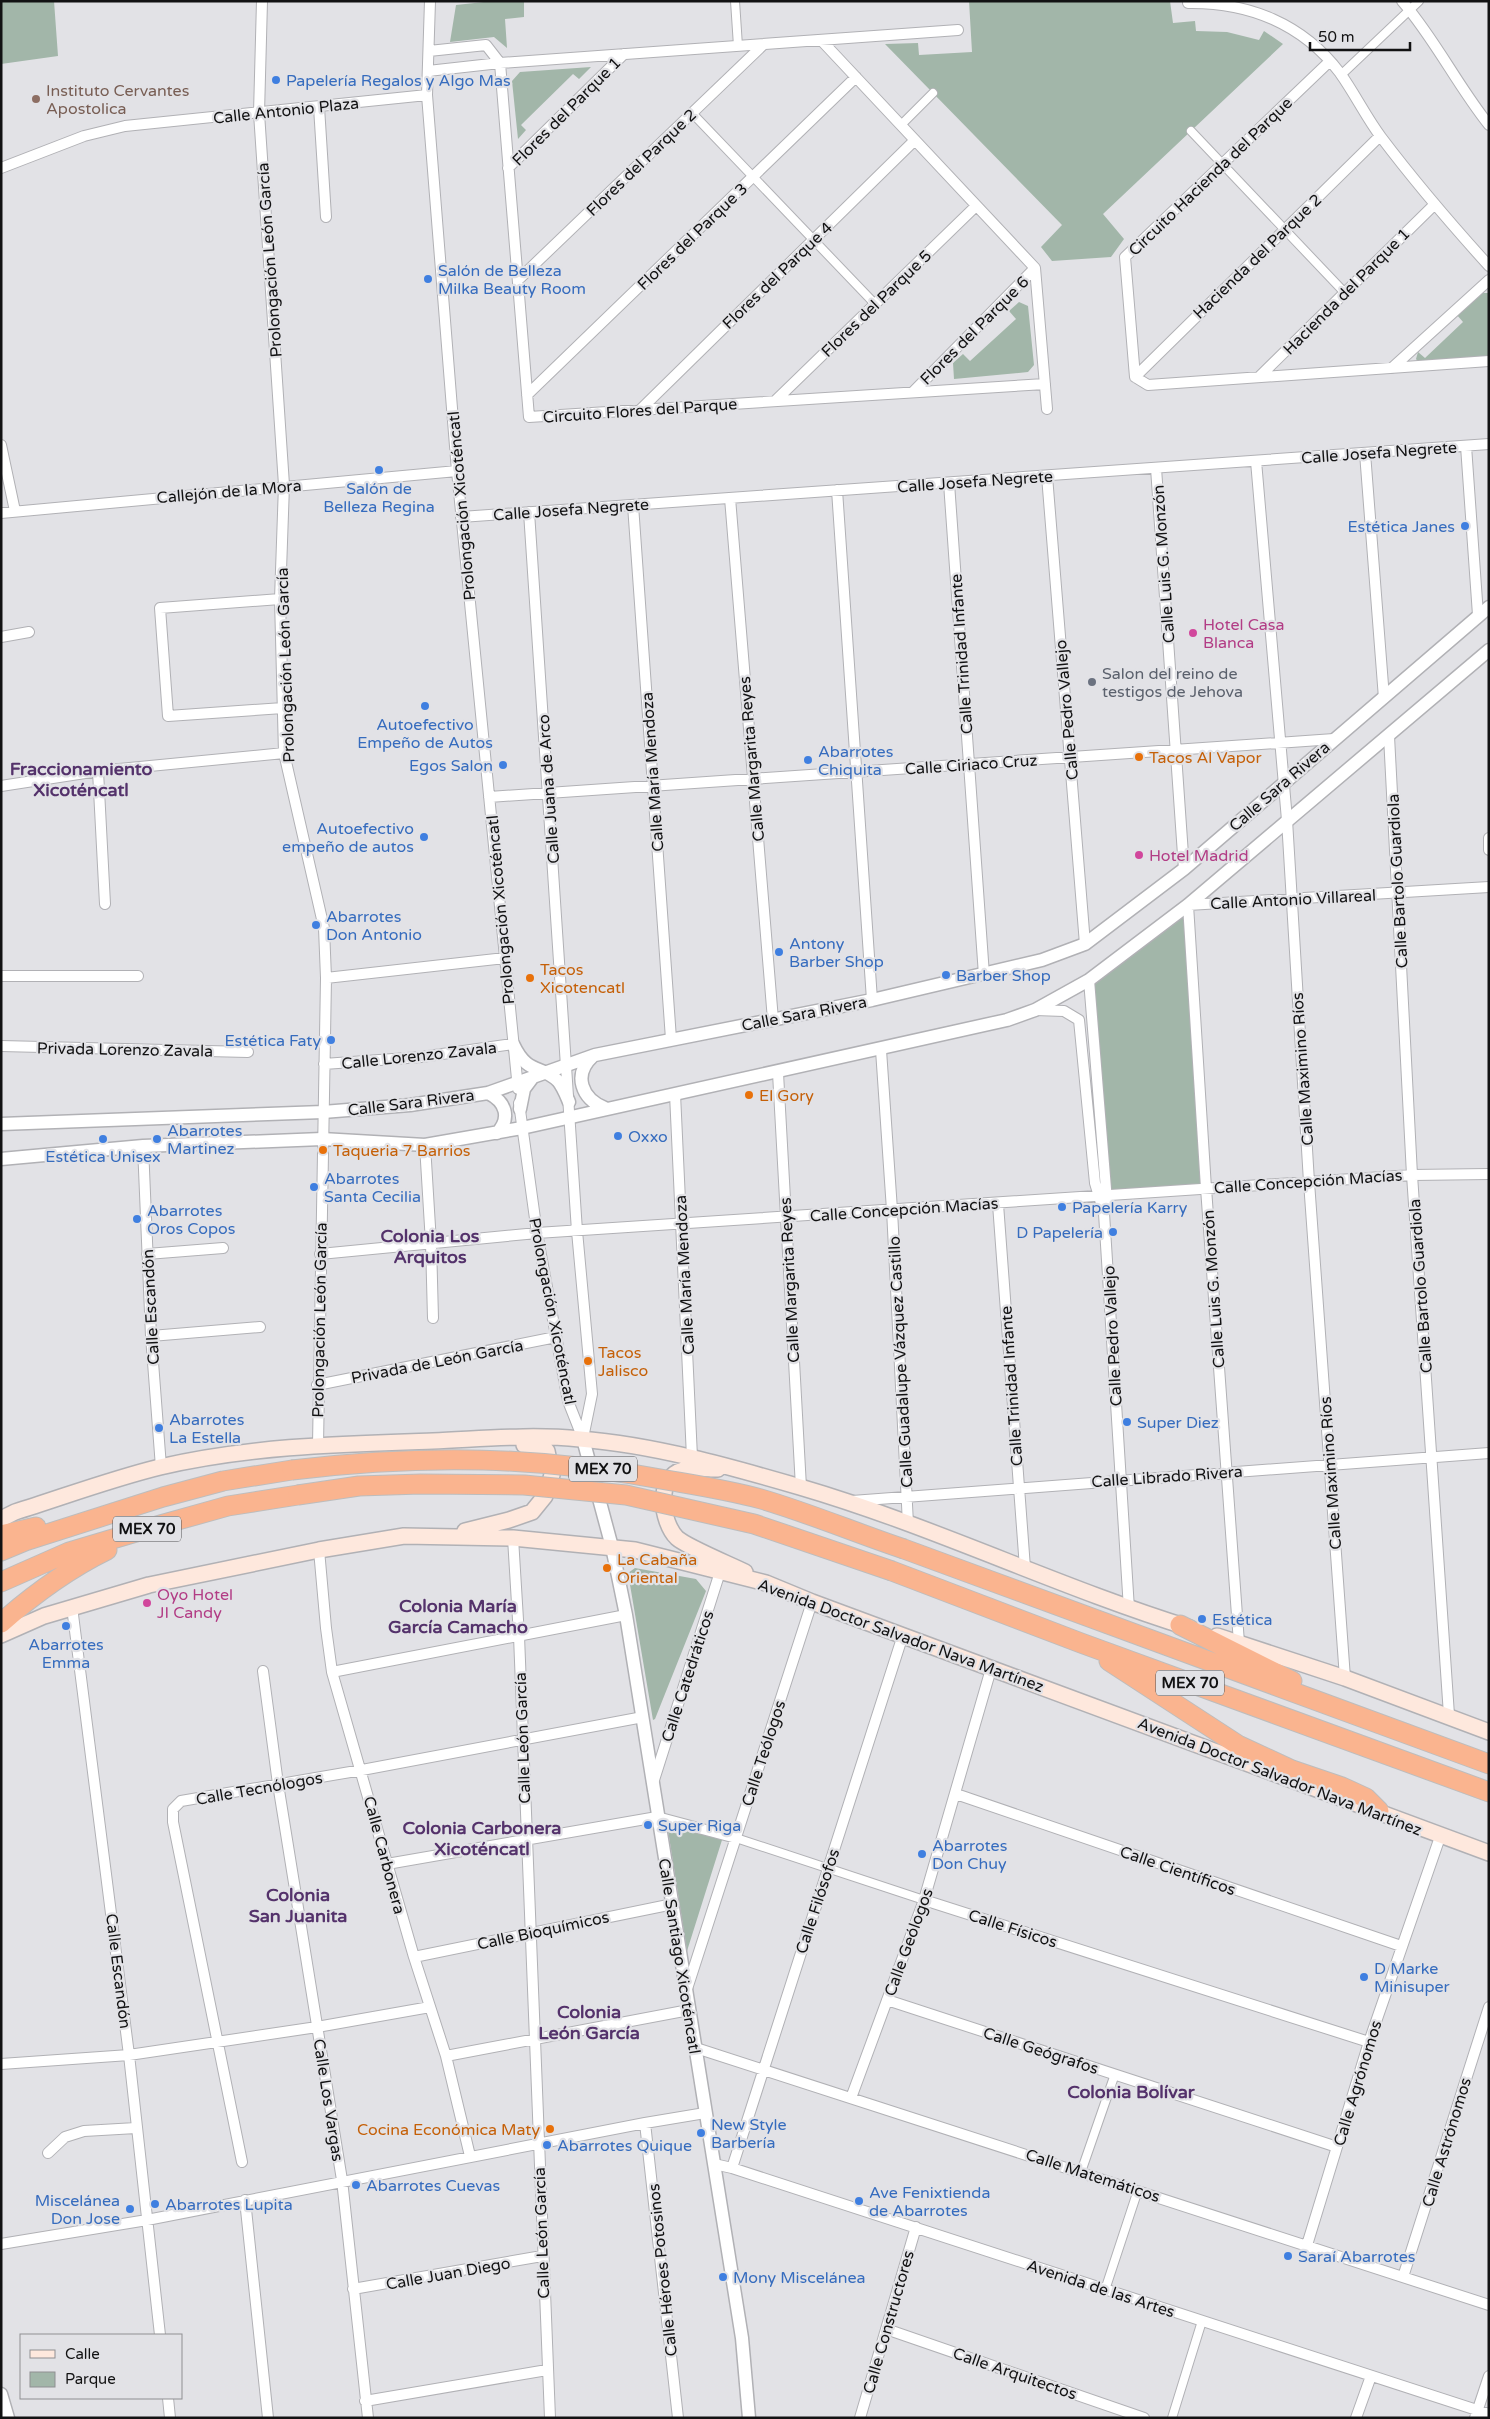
<svg xmlns="http://www.w3.org/2000/svg" width="1490" height="2419" viewBox="0 0 1490 2419" font-family="'Varela Round',sans-serif">
  <rect width="100%" height="100%" fill="#e2e2e6"/>
  <path fill="#a2b6a9" d="M1,1H54L58,56L1,64Z
    M493,1H524V17L505,19L507,48L494,37L450,42L456,5Z
    M969,1H1170L1173,23L1195,21L1196,31L1227,32L1259,40L1264,31L1283,44L1103,214L1124,239L1111,257L1052,261L1041,247L1062,225L885,44L918,43L919,55L972,52Z
    M591,67L579,79L573,74L521,125L526,130L518,139L512,81L520,72Z
    M1480,293H1489V359L1419,363L1416,359L1418,352L1425,358L1463,322L1457,315Z
    M1019,302L1028,306L1034,365L1028,372L954,379L953,363L963,354L970,361L1016,319L1009,311Z
    M1184,911L1205,1187L1108,1195L1092,982Z
    M635,1568L696,1579L706,1591L655,1719L653,1720L628,1573Z
    M667,1824L722,1840L687,1951Z"/>
  <g fill="none" stroke-linecap="round" stroke-linejoin="round">
    <defs>
      <path id="pedestrian" d="M735,1L738,46
        M1341,75L1419,1
        M692,113L875,304
        M901,125L933,93
        M1191,131L1345,293
        M736,1838L924,1900
        M1081,2172L1115,2074
        M1105,2290L1138,2190
        M1172,2418L1202,2321"/>
      <path id="minor" d="M262,1L259,113L284,485L280,599L284,753L324,928L326,978L318,1445
        M430,1L427,95L457,471L518,1089
        M1402,1C1435,39 1457,85 1489,125
        M1188,3C1249,2 1303,24 1340,73C1355,94 1366,117 1381,137C1415,182 1451,224 1489,266
        M958,30L500,63L529,417L1045,384
        M821,40L1035,268L1047,409
        M1330,61L1125,257L1135,377L1148,385L1489,361
        M428,71L500,63L486,45L429,51
        M319,107L326,217
        M1,168L84,136L125,126L427,95
        M508,168L624,54
        M518,280L764,44
        M1392,368L1489,280
        M1135,377L1380,136
        M1259,377L1434,205
        M913,392L1035,268
        M527,395L856,77
        M775,401L976,206
        M640,410L915,140
        M1,445L15,511
        M1466,446L1478,615
        M1365,453L1384,698
        M1256,461L1287,820L1309,1182L1345,1678
        M1156,468L1184,869
        M1047,476L1085,944
        M949,483L984,975
        M837,490L872,1000
        M730,498L773,1020
        M633,505L671,1039
        M529,512L577,1231L592,1394L583,1438
        M1,513L457,471
        M461,517L1489,444
        M280,599L160,608L168,716L283,708
        M1,637L29,632
        M1389,736L1412,1175L1449,1715
        M98,771L105,904
        M1,786L98,771L284,753
        M489,797L1334,739
        M1489,838V850
        M1,976H138
        M326,978L505,958
        M1089,980L1107,1201
        M1035,1010L1064,1011L1079,1020L1095,1183L1104,1213L1129,1609
        M1,1046L248,1052
        M881,1050L892,1210L908,1524
        M324,1064L421,1057L513,1044
        M778,1073L801,1487
        M675,1094L692,1457
        M519,1103L537,1233L568,1401L583,1439
        M425,1145L431,1243L433,1318
        M143,1146L151,1336L161,1467
        M998,1204L1025,1568
        M147,1254L223,1248
        M320,1254L537,1233L1412,1175L1489,1174
        M151,1336L260,1327
        M317,1385L556,1337
        M852,1501L1489,1453
        M513,1538L519,1636L550,2418
        M319,1550L326,1628L332,1672L414,1957L446,2056L470,2156
        M72,1607L129,2055L160,2335
        M1239,1643L1206,1188L1188,905L1489,887
        M263,1671L278,1784L342,2180L368,2418
        M332,1672L626,1615
        M654,1780L720,1572
        M956,1794L1401,1946
        M387,1864L657,1817L736,1838
        M924,1900L1369,2042
        M414,1957L673,1904
        M687,1989L812,1602
        M887,2000L1337,2147
        M696,2048L1489,2305
        M446,2056L689,2010
        M1,2064L129,2055L317,2027L430,2007
        M851,2098L924,1900L991,1669
        M645,2123L678,2418
        M48,2153L65,2137L84,2131L136,2128
        M242,2162L173,1822V1809L181,1801L362,1770L643,1717
        M714,2164L732,2168L1489,2414
        M732,2168L903,1635
        M245,2200L268,2418
        M1,2244L147,2220L645,2123L705,2113
        M1307,2245L1369,2042L1440,1837
        M1403,2277L1489,2007
        M353,2289L542,2256
        M886,2329L1144,2418
        M168,2398L170,2418
        M365,2401L547,2370
        M860,2418L916,2227
        M1356,2418L1371,2376
        M1475,2418L1489,2376"/>
      <path id="tertiary" d="M513,1044C528,1076 541,1064 558,1081C563,1087 566,1095 569,1102
        M593,1056C572,1075 582,1099 605,1108
        M488,1093C506,1102 511,1118 497,1133
        M520,1109L524,1089L533,1077
        M1,1124L323,1112L410,1105L488,1093L595,1055L872,1000L1042,960L1085,944L1184,869L1489,607
        M1,1159L143,1146L322,1139L425,1145L522,1128L1007,1020L1035,1010L1089,980L1188,905L1489,650
        M583,1439L612,1547L626,1615L742,2338L749,2418
        M1,2394L8,2418"/>
      <path id="secondary" d="M718,1469C707,1469 693,1467 683,1470C655,1477 661,1522 677,1538C687,1547 731,1565 745,1572
        M1,1519L15,1512C63,1497 111,1479 160,1467C250,1446 342,1444 433,1441C482,1439 531,1434 580,1439C654,1445 728,1466 800,1487C933,1526 1058,1587 1190,1628
        M465,1531L509,1520L532,1512L545,1496L552,1475L547,1451L543,1447L524,1445
        M1,1635L44,1616L149,1585L319,1550L404,1536L513,1538L635,1550L766,1583L812,1602L1489,1853
        M1217,1636L1345,1678L1489,1732"/>
      <path id="motorway" d="M1,1535L36,1527
        M904,1549L1489,1764
        M1,1551L25,1541L163,1497L223,1481L292,1470
        M892,1571L1081,1643L1489,1792
        M1,1582L69,1552L160,1525L228,1506L298,1495
        M1,1623C34,1594 68,1569 107,1550
        M1180,1625L1292,1681
        M1109,1661L1238,1745L1292,1770L1342,1787L1366,1798L1379,1811"/>
    </defs>
    <use href="#pedestrian" stroke="#b1b1b5" stroke-width="10"/>
    <use href="#minor" stroke="#b1b1b5" stroke-width="12"/>
    <use href="#tertiary" stroke="#b1b1b5" stroke-width="15"/>
    <use href="#secondary" stroke="#b1b1b5" stroke-width="18"/>
    <use href="#motorway" stroke="#bdbdbd" stroke-width="21"/>
    <use href="#pedestrian" stroke="#fff" stroke-width="8"/>
    <use href="#minor" stroke="#fff" stroke-width="10"/>
    <use href="#tertiary" stroke="#fff" stroke-width="12"/>
    <use href="#secondary" stroke="#fee8dd" stroke-width="15"/>
    <use href="#motorway" stroke="#fab48f" stroke-width="19"/>
    <defs>
      <path id="motorway-bridge" d="M292,1470C426,1454 540,1456 672,1481C701,1486 732,1491 761,1499C809,1513 856,1533 904,1549
        M298,1495L359,1486L421,1484L524,1485L626,1495L754,1524L892,1571"/>
    </defs>
    <use href="#motorway-bridge" stroke="#bdbdbd" stroke-width="21" stroke-linecap="butt"/>
    <use href="#motorway-bridge" stroke="#fab48f" stroke-width="19"/>
  </g>
  <g fill="#3f7fe0" stroke="#e2e2e6" stroke-width="2">
    <circle cx="276" cy="80" r="5"/>
    <circle cx="428" cy="279" r="5"/>
    <circle cx="379" cy="470" r="5"/>
    <circle cx="1465" cy="526" r="5"/>
    <circle cx="425" cy="706" r="5"/>
    <circle cx="808" cy="760" r="5"/>
    <circle cx="503" cy="765" r="5"/>
    <circle cx="424" cy="837" r="5"/>
    <circle cx="316" cy="925" r="5"/>
    <circle cx="779" cy="952" r="5"/>
    <circle cx="946" cy="975" r="5"/>
    <circle cx="331" cy="1040" r="5"/>
    <circle cx="618" cy="1136" r="5"/>
    <circle cx="103" cy="1139" r="5"/>
    <circle cx="157" cy="1139" r="5"/>
    <circle cx="314" cy="1187" r="5"/>
    <circle cx="1062" cy="1207" r="5"/>
    <circle cx="137" cy="1219" r="5"/>
    <circle cx="1113" cy="1232" r="5"/>
    <circle cx="1127" cy="1422" r="5"/>
    <circle cx="159" cy="1428" r="5"/>
    <circle cx="1202" cy="1619" r="5"/>
    <circle cx="66" cy="1626" r="5"/>
    <circle cx="648" cy="1825" r="5"/>
    <circle cx="922" cy="1854" r="5"/>
    <circle cx="1364" cy="1977" r="5"/>
    <circle cx="701" cy="2133" r="5"/>
    <circle cx="547" cy="2145" r="5"/>
    <circle cx="356" cy="2185" r="5"/>
    <circle cx="859" cy="2201" r="5"/>
    <circle cx="155" cy="2204" r="5"/>
    <circle cx="130" cy="2209" r="5"/>
    <circle cx="1288" cy="2256" r="5"/>
    <circle cx="723" cy="2277" r="5"/>
  </g>
  <circle fill="#8d6e63" stroke="#e2e2e6" stroke-width="2" cx="36" cy="99" r="5"/>
  <g fill="#d1479c" stroke="#e2e2e6" stroke-width="2">
    <circle cx="1193" cy="633" r="5"/>
    <circle cx="1139" cy="855" r="5"/>
    <circle cx="147" cy="1603" r="5"/>
  </g>
  <circle fill="#6b7280" stroke="#e2e2e6" stroke-width="2" cx="1092" cy="682" r="5"/>
  <g fill="#e8710a" stroke="#e2e2e6" stroke-width="2">
    <circle cx="1139" cy="757" r="5"/>
    <circle cx="530" cy="978" r="5"/>
    <circle cx="749" cy="1095" r="5"/>
    <circle cx="323" cy="1150" r="5"/>
    <circle cx="588" cy="1361" r="5"/>
    <circle cx="607" cy="1568" r="5"/>
    <circle cx="550" cy="2129" r="5"/>
  </g>
  <g text-anchor="middle" stroke-width="4.5" stroke-linejoin="round" paint-order="stroke">
    <g fill="#e2e2e6" stroke="#505052" stroke-width="1">
      <rect x="569" y="1456.5" width="68" height="25" rx="4"/>
      <rect x="113" y="1516.5" width="68" height="25" rx="4"/>
      <rect x="1156" y="1670.5" width="68" height="25" rx="4"/>
    </g>
    <g font-size="15" font-weight="bold" fill="#121213">
      <text x="603" y="1474">MEX 70</text>
      <text x="147" y="1534">MEX 70</text>
      <text x="1190" y="1688">MEX 70</text>
    </g>
    <g font-size="16" fill="#366cbe" stroke="#e2e2e6" text-anchor="start">
      <text x="286" y="86">Papelería Regalos y Algo Mas</text>
      <text x="438" y="276">Salón de Belleza<tspan x="438" dy="18">Milka Beauty Room</tspan></text>
      <text x="379" y="494" text-anchor="middle">Salón de<tspan x="379" dy="18">Belleza Regina</tspan></text>
      <text x="1455" y="532" text-anchor="end">Estética Janes</text>
      <text x="425" y="730" text-anchor="middle">Autoefectivo<tspan x="425" dy="18">Empeño de Autos</tspan></text>
      <text x="818" y="757">Abarrotes<tspan x="818" dy="18">Chiquita</tspan></text>
      <text x="493" y="771" text-anchor="end">Egos Salon</text>
      <text x="414" y="834" text-anchor="end">Autoefectivo<tspan x="414" dy="18">empeño de autos</tspan></text>
      <text x="326" y="922">Abarrotes<tspan x="326" dy="18">Don Antonio</tspan></text>
      <text x="789" y="949">Antony<tspan x="789" dy="18">Barber Shop</tspan></text>
      <text x="956" y="981">Barber Shop</text>
      <text x="321" y="1046" text-anchor="end">Estética Faty</text>
      <text x="167" y="1136">Abarrotes<tspan x="167" dy="18">Martinez</tspan></text>
      <text x="628" y="1142">Oxxo</text>
      <text x="103" y="1162" text-anchor="middle">Estética Unisex</text>
      <text x="324" y="1184">Abarrotes<tspan x="324" dy="18">Santa Cecilia</tspan></text>
      <text x="1072" y="1213">Papelería Karry</text>
      <text x="147" y="1216">Abarrotes<tspan x="147" dy="18">Oros Copos</tspan></text>
      <text x="1103" y="1238" text-anchor="end">D Papelería</text>
      <text x="169" y="1425">Abarrotes<tspan x="169" dy="18">La Estella</tspan></text>
      <text x="1137" y="1428">Super Diez</text>
      <text x="1212" y="1625">Estética</text>
      <text x="66" y="1650" text-anchor="middle">Abarrotes<tspan x="66" dy="18">Emma</tspan></text>
      <text x="658" y="1831">Super Riga</text>
      <text x="932" y="1851">Abarrotes<tspan x="932" dy="18">Don Chuy</tspan></text>
      <text x="1374" y="1974">D Marke<tspan x="1374" dy="18">Minisuper</tspan></text>
      <text x="711" y="2130">New Style<tspan x="711" dy="18">Barbería</tspan></text>
      <text x="557" y="2151">Abarrotes Quique</text>
      <text x="366" y="2191">Abarrotes Cuevas</text>
      <text x="869" y="2198">Ave Fenixtienda<tspan x="869" dy="18">de Abarrotes</tspan></text>
      <text x="120" y="2206" text-anchor="end">Miscelánea<tspan x="120" dy="18">Don Jose</tspan></text>
      <text x="165" y="2210">Abarrotes Lupita</text>
      <text x="1298" y="2262">Saraí Abarrotes</text>
      <text x="733" y="2283">Mony Miscelánea</text>
    </g>
    <g font-size="16" fill="#785e54" stroke="#e2e2e6" text-anchor="start">
      <text x="46" y="96">Instituto Cervantes<tspan x="46" dy="18">Apostolica</tspan></text>
    </g>
    <g font-size="16" fill="#121213" stroke="#e2e2e6">
      <text transform="translate(286 110) rotate(-6)" y="6">Calle Antonio Plaza</text>
      <text transform="translate(566 111) rotate(-45)" y="6">Flores del Parque 1</text>
      <text transform="translate(641 162) rotate(-44)" y="6">Flores del Parque 2</text>
      <text transform="translate(1210 176) rotate(-44)" y="6">Circuito Hacienda del Parque</text>
      <text transform="translate(692 236) rotate(-44)" y="6">Flores del Parque 3</text>
      <text transform="translate(1257 256) rotate(-44)" y="6">Hacienda del Parque 2</text>
      <text transform="translate(269 260) rotate(-94)" y="6">Prolongación León García</text>
      <text transform="translate(777 275) rotate(-44)" y="6">Flores del Parque 4</text>
      <text transform="translate(1346 291) rotate(-45)" y="6">Hacienda del Parque 1</text>
      <text transform="translate(876 303) rotate(-44)" y="6">Flores del Parque 5</text>
      <text transform="translate(974 330) rotate(-45)" y="6">Flores del Parque 6</text>
      <text transform="translate(640 410) rotate(-4)" y="6">Circuito Flores del Parque</text>
      <text transform="translate(1379 452) rotate(-4)" y="6">Calle Josefa Negrete</text>
      <text transform="translate(975 481) rotate(-4)" y="6">Calle Josefa Negrete</text>
      <text transform="translate(229 491) rotate(-5)" y="6">Callejón de la Mora</text>
      <text transform="translate(461 506) rotate(-95)" y="6">Prolongación Xicoténcatl</text>
      <text transform="translate(571 509) rotate(-4)" y="6">Calle Josefa Negrete</text>
      <text transform="translate(1163 564) rotate(-94)" y="6">Calle Luis G. Monzón</text>
      <text transform="translate(961 654) rotate(-94)" y="6">Calle Trinidad Infante</text>
      <text transform="translate(285 665) rotate(-92)" y="6">Prolongación León García</text>
      <text transform="translate(1066 710) rotate(-95)" y="6">Calle Pedro Vallejo</text>
      <text transform="translate(751 759) rotate(-95)" y="6">Calle Margarita Reyes</text>
      <text transform="translate(971 764) rotate(-4)" y="6">Calle Ciriaco Cruz</text>
      <text transform="translate(652 772) rotate(-94)" y="6">Calle María Mendoza</text>
      <text transform="translate(1279 786) rotate(-41)" y="6">Calle Sara Rivera</text>
      <text transform="translate(548 789) rotate(-94)" y="6">Calle Juana de Arco</text>
      <text transform="translate(1397 881) rotate(-93)" y="6">Calle Bartolo Guardiola</text>
      <text transform="translate(1293 899) rotate(-3)" y="6">Calle Antonio Villareal</text>
      <text transform="translate(500 910) rotate(-95)" y="6">Prolongación Xicoténcatl</text>
      <text transform="translate(804 1013) rotate(-11)" y="6">Calle Sara Rivera</text>
      <text transform="translate(125 1049) rotate(1)" y="6">Privada Lorenzo Zavala</text>
      <text transform="translate(419 1055) rotate(-6)" y="6">Calle Lorenzo Zavala</text>
      <text transform="translate(1302 1069) rotate(-94)" y="6">Calle Maximino Ríos</text>
      <text transform="translate(411 1102) rotate(-7)" y="6">Calle Sara Rivera</text>
      <text transform="translate(1308 1181) rotate(-4)" y="6">Calle Concepción Macías</text>
      <text transform="translate(904 1209) rotate(-4)" y="6">Calle Concepción Macías</text>
      <text transform="translate(684 1275) rotate(-93)" y="6">Calle María Mendoza</text>
      <text transform="translate(789 1280) rotate(-93)" y="6">Calle Margarita Reyes</text>
      <text transform="translate(1420 1286) rotate(-94)" y="6">Calle Bartolo Guardiola</text>
      <text transform="translate(1213 1289) rotate(-94)" y="6">Calle Luis G. Monzón</text>
      <text transform="translate(150 1307) rotate(-93)" y="6">Calle Escandón</text>
      <text transform="translate(553 1311) rotate(79)" y="6">Prolongación Xicoténcatl</text>
      <text transform="translate(319 1320) rotate(-89)" y="6">Prolongación León García</text>
      <text transform="translate(1112 1336) rotate(-93)" y="6">Calle Pedro Vallejo</text>
      <text transform="translate(437 1361) rotate(-11)" y="6">Privada de León García</text>
      <text transform="translate(900 1362) rotate(-93)" y="6">Calle Guadalupe Vázquez Castillo</text>
      <text transform="translate(1011 1386) rotate(-94)" y="6">Calle Trinidad Infante</text>
      <text transform="translate(1330 1473) rotate(-94)" y="6">Calle Maximino Ríos</text>
      <text transform="translate(1167 1476) rotate(-4)" y="6">Calle Librado Rivera</text>
      <text transform="translate(901 1635) rotate(20)" y="6">Avenida Doctor Salvador Nava Martínez</text>
      <text transform="translate(687 1676) rotate(-72)" y="6">Calle Catedráticos</text>
      <text transform="translate(522 1738) rotate(-92)" y="6">Calle León García</text>
      <text transform="translate(763 1753) rotate(-72)" y="6">Calle Teólogos</text>
      <text transform="translate(1280 1776) rotate(21)" y="6">Avenida Doctor Salvador Nava Martínez</text>
      <text transform="translate(259 1788) rotate(-10)" y="6">Calle Tecnólogos</text>
      <text transform="translate(385 1855) rotate(75)" y="6">Calle Carbonera</text>
      <text transform="translate(1178 1870) rotate(19)" y="6">Calle Científicos</text>
      <text transform="translate(817 1901) rotate(-72)" y="6">Calle Filósofos</text>
      <text transform="translate(1013 1928) rotate(18)" y="6">Calle Físicos</text>
      <text transform="translate(543 1930) rotate(-12)" y="6">Calle Bioquímicos</text>
      <text transform="translate(908 1942) rotate(-70)" y="6">Calle Geólogos</text>
      <text transform="translate(680 1956) rotate(81)" y="6">Calle Santiago Xicoténcatl</text>
      <text transform="translate(119 1971) rotate(83)" y="6">Calle Escandón</text>
      <text transform="translate(1041 2050) rotate(18)" y="6">Calle Geógrafos</text>
      <text transform="translate(1357 2083) rotate(-73)" y="6">Calle Agrónomos</text>
      <text transform="translate(329 2100) rotate(81)" y="6">Calle Los Vargas</text>
      <text transform="translate(1446 2142) rotate(-73)" y="6">Calle Astrónomos</text>
      <text transform="translate(1093 2175) rotate(18)" y="6">Calle Matemáticos</text>
      <text transform="translate(541 2233) rotate(-92)" y="6">Calle León García</text>
      <text transform="translate(662 2270) rotate(-96)" y="6">Calle Héroes Potosinos</text>
      <text transform="translate(448 2273) rotate(-10)" y="6">Calle Juan Diego</text>
      <text transform="translate(1101 2288) rotate(18)" y="6">Avenida de las Artes</text>
      <text transform="translate(888 2322) rotate(-74)" y="6">Calle Constructores</text>
      <text transform="translate(1015 2373) rotate(19)" y="6">Calle Arquitectos</text>
    </g>
    <g font-size="16" fill="#b23c85" stroke="#e2e2e6" text-anchor="start">
      <text x="1203" y="630">Hotel Casa<tspan x="1203" dy="18">Blanca</tspan></text>
      <text x="1149" y="861">Hotel Madrid</text>
      <text x="157" y="1600">Oyo Hotel<tspan x="157" dy="18">JI Candy</tspan></text>
    </g>
    <g font-size="16" fill="#5b616d" stroke="#e2e2e6" text-anchor="start">
      <text x="1102" y="679">Salon del reino de<tspan x="1102" dy="18">testigos de Jehova</tspan></text>
    </g>
    <g font-size="16" fill="#c56008" stroke="#e2e2e6" text-anchor="start">
      <text x="1149" y="763">Tacos Al Vapor</text>
      <text x="540" y="975">Tacos<tspan x="540" dy="18">Xicotencatl</tspan></text>
      <text x="759" y="1101">El Gory</text>
      <text x="333" y="1156">Taqueria 7 Barrios</text>
      <text x="598" y="1358">Tacos<tspan x="598" dy="18">Jalisco</tspan></text>
      <text x="617" y="1565">La Cabaña<tspan x="617" dy="18">Oriental</tspan></text>
      <text x="540" y="2135" text-anchor="end">Cocina Económica Maty</text>
    </g>
    <g font-size="18" font-weight="bold" fill="#54326b" stroke="#e2e2e6">
      <text x="81" y="775">Fraccionamiento<tspan x="81" dy="21">Xicoténcatl</tspan></text>
      <text x="430" y="1242">Colonia Los<tspan x="430" dy="21">Arquitos</tspan></text>
      <text x="458" y="1612">Colonia María<tspan x="458" dy="21">García Camacho</tspan></text>
      <text x="482" y="1834">Colonia Carbonera<tspan x="482" dy="21">Xicoténcatl</tspan></text>
      <text x="298" y="1901">Colonia<tspan x="298" dy="21">San Juanita</tspan></text>
      <text x="589" y="2018">Colonia<tspan x="589" dy="21">León García</tspan></text>
      <text x="1131" y="2098">Colonia Bolívar</text>
    </g>
  </g>
  <rect width="1490" height="2419" fill="none" stroke="#121213" stroke-width="5"/>
  <rect x="20" y="2334" width="162" height="65" fill="#e2e2e6" stroke="#8f8f92"/>
  <rect x="30" y="2350" width="25" height="8" fill="#fee8dd" stroke="#8f8f92"/>
  <text x="65" y="2359" font-size="15" fill="#121213">Calle</text>
  <rect x="30" y="2372" width="25" height="15" fill="#a2b6a9" stroke="#8f8f92"/>
  <text x="65" y="2384" font-size="15" fill="#121213">Parque</text>
  <path d="M1310 42v8h100v-8" fill="none" stroke="#121213" stroke-width="2.5"/>
  <text x="1318" y="42" font-size="15" fill="#121213" stroke="#e2e2e6" stroke-width="4" paint-order="stroke">50 m</text>
</svg>
